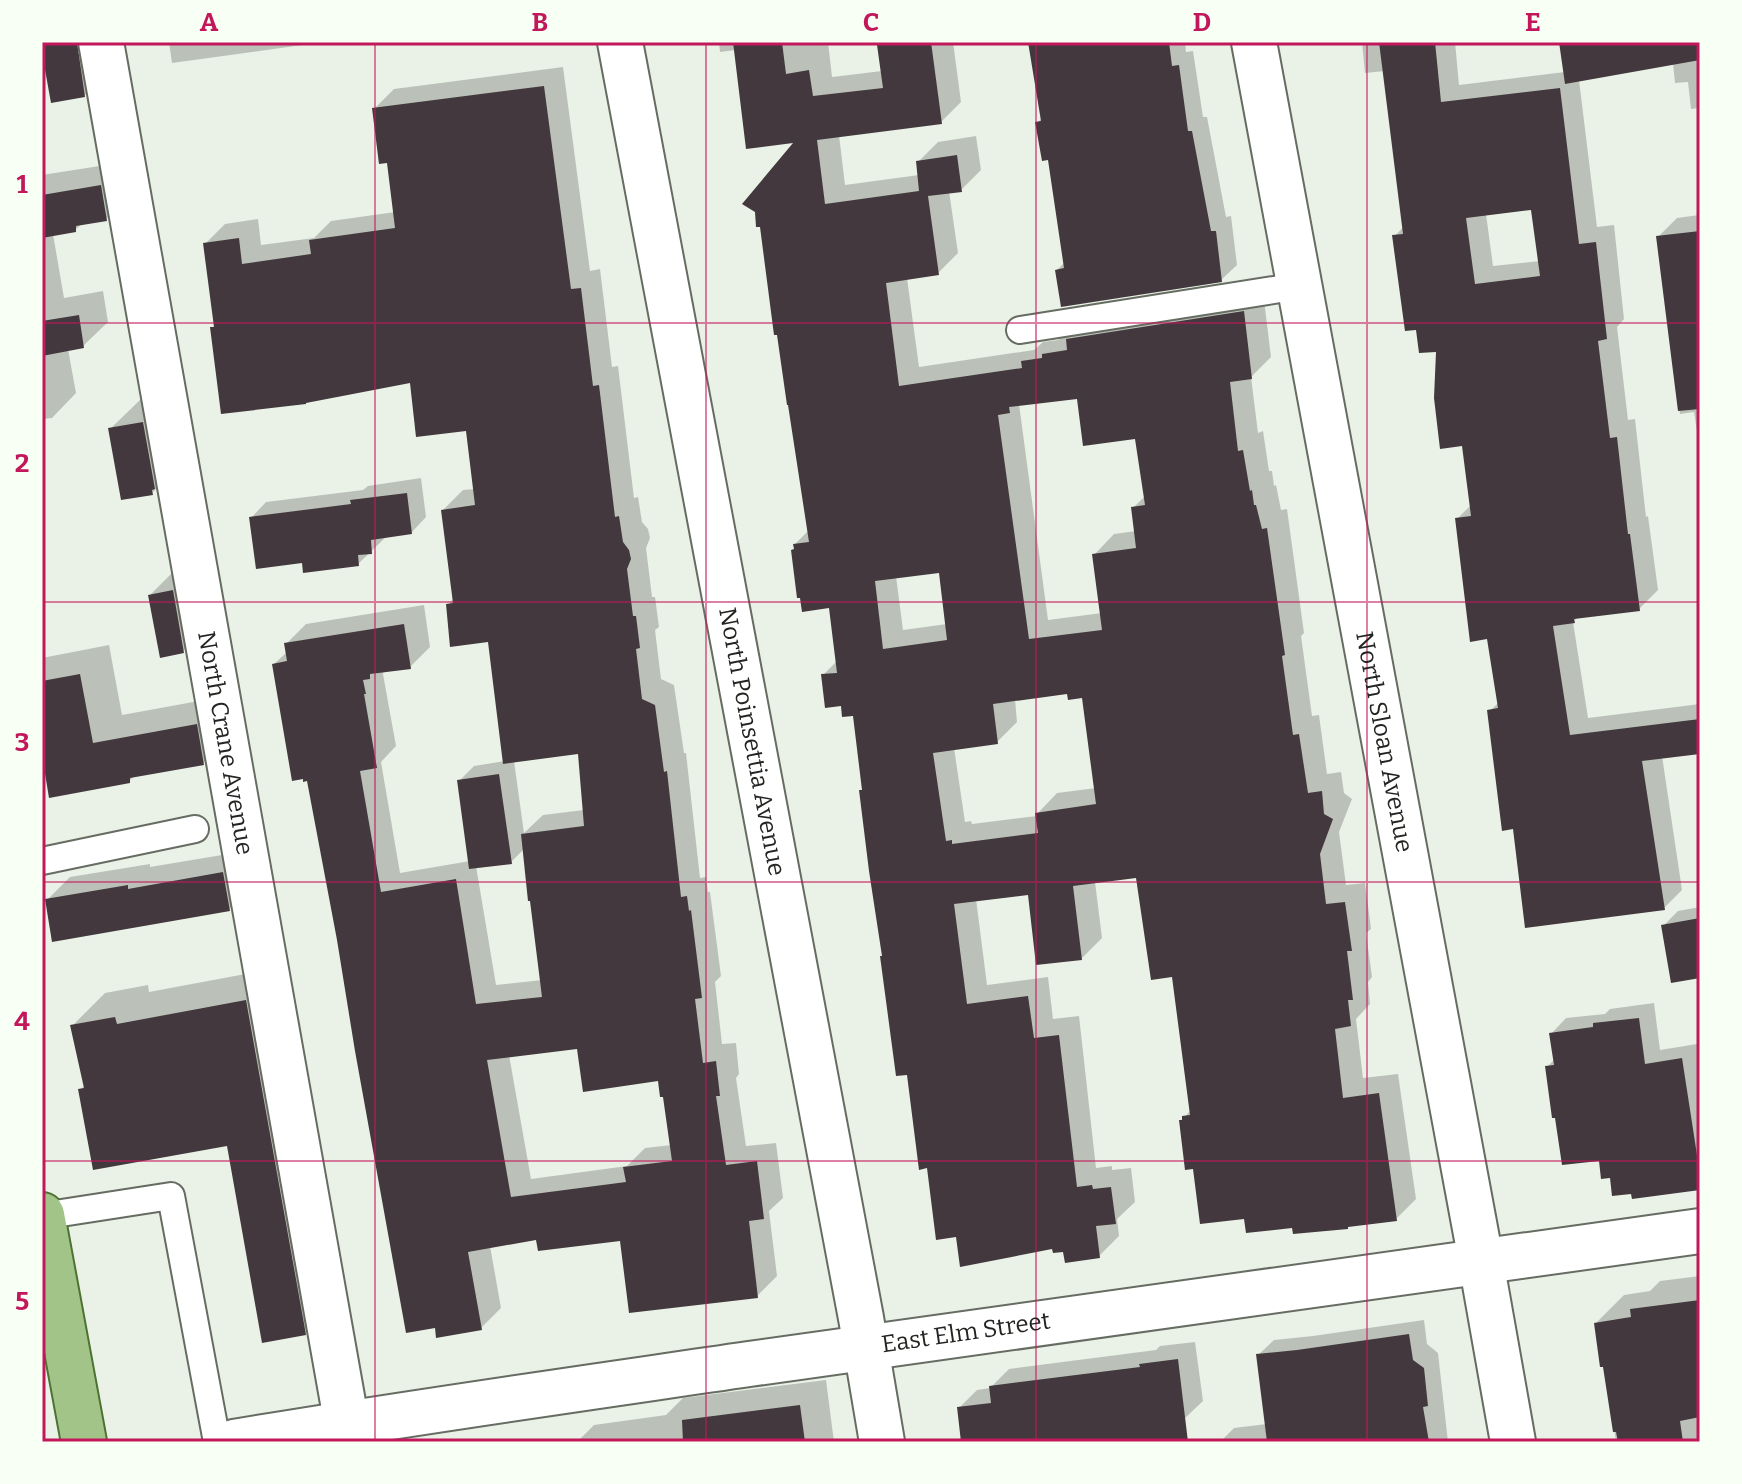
<svg xmlns="http://www.w3.org/2000/svg" width="1742" height="1484" viewBox="0 0 1742 1484" font-family="Bitter,serif">
  <rect width="100%" height="100%" fill="#eaf2e7"/>
  <path fill="#0003" fill-rule="evenodd" d="M42,42H110L114,66L84,96Z
    M169,42H324L172,63Z
    M719,42H828L832,77L882,71L878,42H953L961,102L941,122L839,135L845,185L919,175L918,162L938,142L976,136L981,170L961,190L949,191L958,253L938,273L907,278L919,367L1034,350L1043,342L1058,340L1064,334L1263,292L1271,357L1251,377L1258,433L1263,431L1269,471H1272L1274,486L1276,485L1281,510L1287,509L1304,633L1301,636L1312,716L1319,715L1327,774L1341,772L1344,793L1352,799L1339,832L1346,885L1365,883L1371,929L1366,933L1372,977L1368,982L1370,1004L1356,1019L1363,1078L1398,1074L1416,1199L1396,1219L1294,1226L1246,1216L1195,1166L1181,1121L1191,1110L1174,975L1138,876L1095,882L1102,938L1082,958L1029,892L976,899L987,985L1048,977L1053,1019L1079,1016L1096,1168L1112,1166V1170L1131,1168L1135,1202L1117,1219L1119,1236L1099,1256L1054,1247L958,1235L929,1166L884,955L855,713L842,704L823,675L837,661L830,606L796,548L795,544L809,530L798,140L736,50L720,52ZM1079,396L1137,437L1145,496L1133,508L1136,531L1114,534L1094,555L1102,613L1048,620L1019,404ZM941,570L947,624L903,630L896,576ZM1069,692L1083,696L1096,788L1057,793L1037,814V816L972,824L971,821L965,822L954,748L997,742L1017,722L1015,699Z
    M1030,42H1185L1186,52L1193,51L1203,117H1207L1226,217L1231,216L1237,265L1221,280L1057,270L1065,262L1049,158L1037,123L1042,118Z
    M1362,42H1455L1459,85L1565,72L1561,42H1700V108L1691,109L1688,82L1675,83L1673,63L1579,80L1597,227L1614,225L1624,319L1617,327L1628,420L1635,419L1646,517L1648,516L1658,590L1639,609L1579,616L1573,622L1588,718L1700,704V752L1662,756L1682,890L1664,908L1514,827L1490,711L1499,702L1489,637L1457,519L1472,504L1464,444L1438,350L1395,236L1404,226L1385,71L1365,73ZM1533,208L1540,261L1493,266L1486,214Z
    M563,67L590,271L600,269L612,367L618,366L634,498L638,497L642,522L648,529L650,538L646,548L652,597H655L659,627L655,630L661,679L674,685L684,753H686L700,878L706,877L708,892H710L721,976L715,982L722,1044L736,1043L739,1074L736,1078L746,1146L776,1143L783,1198L769,1211L777,1276L757,1296L622,1239L538,1237L490,1246L501,1308L481,1328L274,664L287,652L286,644L306,624L424,605L430,647L410,667L384,670L383,674L396,746L381,762L400,873L470,861L459,781L474,766L505,761L490,640L448,605L454,598L443,510L463,490L475,489L468,429L412,380L212,328L216,324L205,244L225,224L258,219L261,245L314,238L331,221L395,212L389,161L374,109L394,89ZM579,752L584,810L543,815L524,833L514,761ZM524,849L542,980L496,985L476,866L511,862ZM578,1047L659,1079L665,1095L672,1145L645,1148L627,1166L531,1179L509,1055Z
    M125,162L131,194L106,219L83,223L75,230L53,234L64,298L103,291L108,322L83,346L68,349L76,393L52,418L42,419V175Z
    M1700,204V451L1694,412L1680,414L1659,236L1677,218L1699,215L1698,206Z
    M172,394L182,463L152,493L110,429L140,400Z
    M421,478L426,517L411,533L387,536L358,564L304,561L251,518L266,502L363,490L368,486Z
    M179,566L213,622L183,651L150,595Z
    M109,645L122,715L226,696L233,733L203,763L136,775L129,781L42,744V658Z
    M246,851L252,887L229,909L47,900L70,877L150,864V867Z
    M1700,907V976L1663,926L1678,911Z
    M278,968L337,1301L305,1333L228,1144L80,1090L85,1085L72,1026L105,993L148,985L149,992Z
    M1654,1003L1660,1050L1697,1044L1700,1064V1188L1633,1192L1612,1176L1547,1067L1555,1059L1551,1034L1566,1018L1605,1014L1610,1009Z
    M1700,1276V1442H1616L1605,1365L1596,1323L1624,1295L1650,1291L1660,1281Z
    M1424,1320L1427,1344L1438,1353L1448,1442H1220L1234,1428L1267,1424L1258,1355L1274,1340L1313,1336Z
    M1195,1342L1203,1401L1184,1419L1119,1442H963L959,1408L977,1390L990,1388L1009,1369L1156,1350L1160,1346Z
    M826,1380L834,1442H566L579,1440L594,1425L666,1415L683,1398Z"/>
  <path fill="#42383d" fill-rule="evenodd" d="M42,42H77L85,97L51,103L42,53Z
    M733,42H782L786,74L809,70L813,96L883,88L877,45L900,42H931L942,124L817,140L825,204L919,191L916,161L957,155L962,192L928,196L939,275L886,283L899,386L1022,368L1021,361L1042,358V354L1067,350L1066,339L1244,311L1252,379L1230,382L1238,451L1243,450L1250,491L1252,490L1254,505H1256L1262,529L1267,528L1285,655L1282,656L1293,735L1299,734L1308,793L1322,791L1324,814L1333,819L1320,854L1326,904L1345,902L1352,951H1347L1353,1000H1348L1351,1026L1335,1029L1343,1098L1379,1093L1397,1221L1348,1227V1229L1293,1234L1292,1228L1246,1233L1244,1219L1200,1224L1193,1169L1185,1170L1179,1120H1182V1116L1190,1115L1172,977L1151,980L1136,878L1073,886L1082,960L1036,965L1028,895L954,904L967,1004L1028,996L1034,1038L1059,1035L1077,1187L1092,1185L1093,1189L1111,1187L1116,1224L1096,1226L1100,1258L1065,1263L1063,1252L1053,1253L1052,1249L960,1267L956,1237L936,1240L927,1168L919,1170L907,1075L896,1076L880,956H882L869,871L859,790H862L853,716L842,717L841,706L825,708L821,674L837,673L829,608L802,612L800,598H797L791,550L794,549L793,544L809,542L788,405H787L777,335H774L760,227H756L755,212L742,204L793,143L746,149ZM1077,399L1083,446L1135,439L1145,505L1131,507L1136,548L1092,554L1102,630L1029,639L998,415L1010,413L1009,407ZM939,573L947,640L883,649L875,581ZM1067,694L1068,700L1082,698L1096,804L1035,813L1038,833L952,844V840L946,841L933,753L998,744L993,704Z
    M1028,42H1169L1172,66L1179,65L1188,131H1192L1211,231H1216L1222,282L1061,307L1055,270L1064,268L1048,160L1042,161L1035,122L1041,121Z
    M1379,42H1435L1441,102L1560,88L1579,244L1596,242L1607,339L1598,341L1610,438L1617,437L1628,534H1630L1640,611L1574,619L1575,623L1553,626L1570,735L1700,719V754L1642,761L1665,910L1525,928L1513,829L1502,831L1487,710L1498,708L1487,639L1470,642L1455,518L1471,516L1462,446L1440,449L1434,398L1436,352L1419,353L1416,330L1405,331L1392,235L1403,234ZM1531,210L1540,276L1475,284L1466,218Z
    M1559,42H1700V60L1565,84Z
    M544,86L571,289L581,288L593,386L599,385L615,517L619,516L623,542L629,550L631,559L627,569L633,616H636L640,648L636,649L642,699L655,705L664,772L667,771L681,897L687,896L689,911L691,910L702,998L695,999L703,1063L716,1061L720,1096H716L726,1165L757,1161L764,1219L749,1221L758,1298L629,1313L620,1241L538,1251L536,1240L468,1252L482,1330L436,1338L435,1328L406,1333L355,1051L337,940L307,781L303,782V779L292,781L272,664L287,661L284,643L404,624L411,669L370,674V679L363,680L366,694H364L377,768L360,771L381,892L456,879L476,1004L542,997L530,901H528L521,834L584,826L578,754L503,764L488,642L450,647L446,604L453,603L441,510L475,505L466,431L416,437L410,383L306,403V404L221,414L210,327H214L203,243L239,238L242,264L311,254L309,240L395,228L387,163L379,164L372,108ZM577,1049L583,1092L658,1081L660,1097H663L672,1161L623,1167L626,1182L511,1197L487,1060Z
    M101,185L107,221L76,226V232L42,238V195Z
    M1700,231V409L1678,411L1656,236Z
    M79,315L84,348L42,356V321Z
    M143,422L155,489L152,490L153,495L121,500L108,428Z
    M407,493L412,534L371,540L372,554L358,555L359,566L303,573L302,563L256,569L249,517L351,504L350,500Z
    M173,590L184,653L160,658L148,595Z
    M80,674L93,743L197,724L204,765L130,778V783L49,798L42,755V681Z
    M499,774L512,864L469,869L457,780Z
    M223,872L230,911L52,942L45,899L128,885V889Z
    M1700,918V978L1671,983L1661,925Z
    M246,1000L306,1335L262,1343L227,1146L93,1170L78,1089L84,1088L70,1025L115,1017L117,1024Z
    M1639,1018L1645,1064L1682,1058L1697,1155L1700,1154V1190L1632,1199L1631,1194L1612,1196L1610,1178L1601,1179L1599,1161L1562,1165L1555,1118H1552L1545,1066L1554,1065L1549,1033L1593,1027V1023Z
    M1700,1300V1417L1680,1421L1683,1442H1618L1616,1432H1613L1603,1367H1600L1594,1323L1631,1317L1630,1309Z
    M1409,1334L1413,1360L1424,1368L1428,1406L1423,1407L1429,1442H1267L1256,1354L1297,1350Z
    M1178,1359L1188,1442H961L957,1407L991,1403L989,1386L1140,1367L1139,1364Z
    M800,1405L805,1442H683L682,1420Z"/>
  <g fill="none" stroke-linecap="round" stroke-linejoin="round">
    <defs>
      <path id="service" d="M1020,330L1299,286
        M42,861L195,829
        M42,1216L171,1196L217,1442"/>
      <g id="minor">
        <path id="s1" d="M101,42L350,1442"/>
        <path id="s2" d="M620,42L861,1318L882,1442"/>
        <path id="s3" d="M1254,42L1477,1239L1513,1442"/>
        <path id="s4" d="M234,1442C406,1413 578,1389 749,1364C1066,1317 1383,1273 1700,1231"/>
      </g>
      <path id="primary" d="M42,1215L84,1442"/>
    </defs>
    <use href="#service" stroke="#666c62" stroke-width="30"/>
    <use href="#minor" stroke="#666c62" stroke-width="48"/>
    <use href="#primary" stroke="#4d7231" stroke-width="48"/>
    <use href="#service" stroke="#fff" stroke-width="26"/>
    <use href="#minor" stroke="#fff" stroke-width="44"/>
    <use href="#primary" stroke="#a2c489" stroke-width="44"/>
  </g>
  <path fill="none" stroke="#c2185b" stroke-width="2" stroke-opacity="0.55" d="M375,42V1442M706,42V1442M1036,42V1442M1367,42V1442M42,323H1700M42,602H1700M42,882H1700M42,1161H1700"/>
  <g text-anchor="middle" stroke-width="8" stroke-linejoin="round" paint-order="stroke">
    <g font-size="24" fill="#232521" stroke="#f8fff4">
      <text dy="8" stroke="none"><textPath href="#s1" startOffset="712">North Crane Avenue</textPath></text>
      <text dy="8" stroke="none"><textPath href="#s2" startOffset="712">North Poinsettia Avenue</textPath></text>
      <text dy="8" stroke="none"><textPath href="#s3" startOffset="712">North Sloan Avenue</textPath></text>
      <text dy="8" stroke="none"><textPath href="#s4" startOffset="740">East Elm Street</textPath></text>
    </g>
  </g>
  <rect width="1742" height="1484" fill="none" stroke="#f8fff4" stroke-width="88"/>
  <rect x="44" y="44" width="1654" height="1396" fill="none" stroke="#c2185b" stroke-width="3"/>
  <g font-size="26" text-anchor="middle" font-weight="bold" fill="#c2185b">
    <text x="209" y="31">A</text>
    <text x="540" y="31">B</text>
    <text x="871" y="31">C</text>
    <text x="1202" y="31">D</text>
    <text x="1533" y="31">E</text>
    <text x="22" y="193">1</text>
    <text x="22" y="472">2</text>
    <text x="22" y="751">3</text>
    <text x="22" y="1030">4</text>
    <text x="22" y="1310">5</text>
  </g>
</svg>
